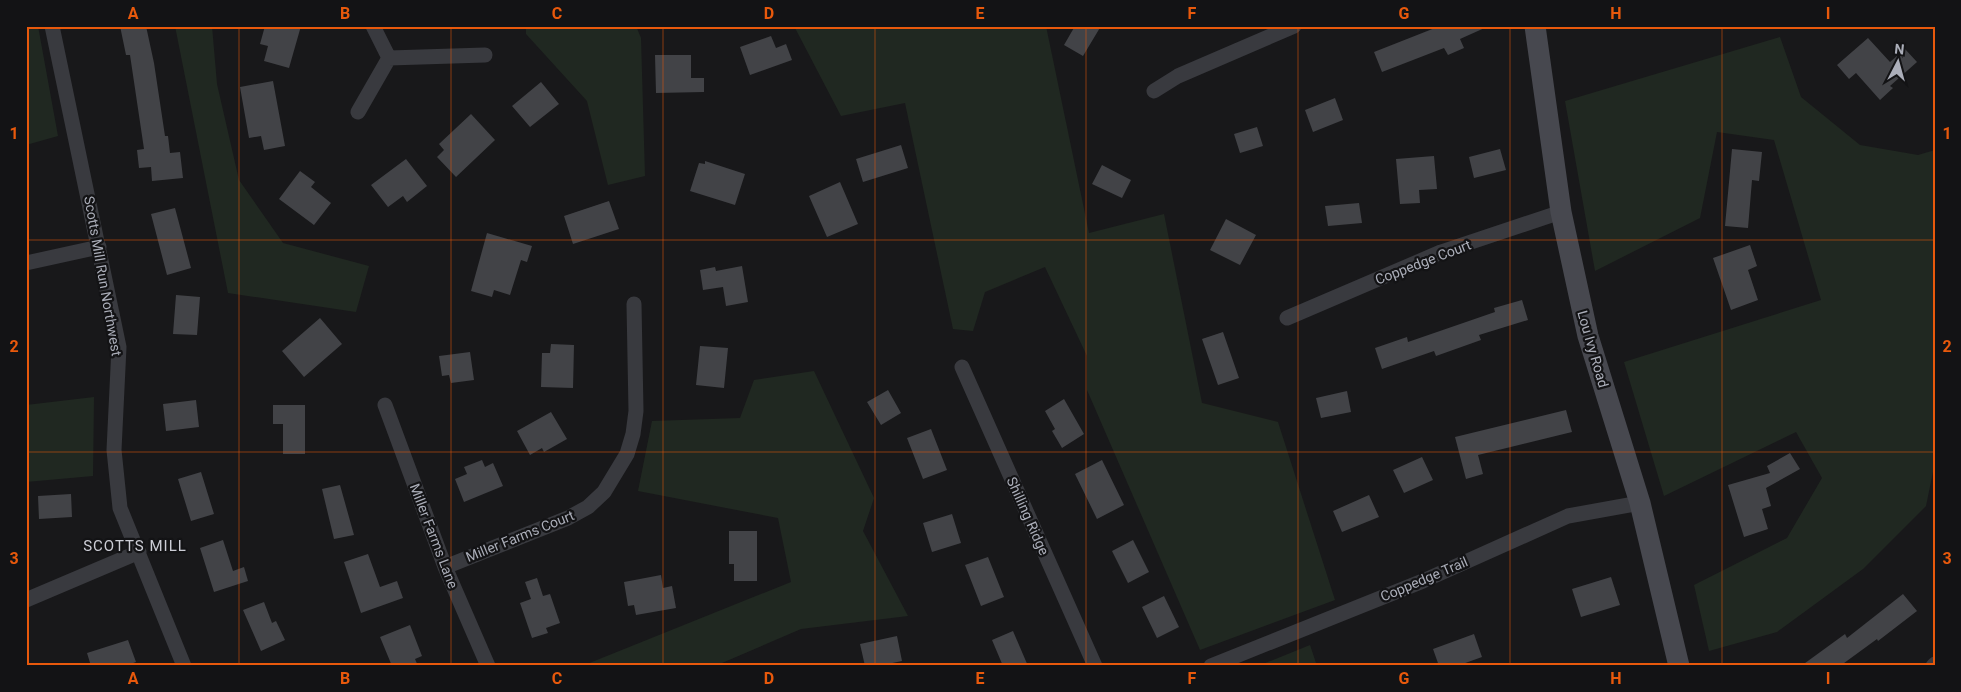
<svg xmlns="http://www.w3.org/2000/svg" width="1961" height="692" viewBox="0 0 1961 692" font-family="Roboto,sans-serif">
  <rect width="100%" height="100%" fill="#18181a"/>
  <path fill="#202821" d="M26,26H38L58,136L26,145Z
    M175,26H212L217,84L239,180L283,243L369,266L356,312L228,293Z
    M526,26H636L641,38L645,176L608,185L587,101L526,34Z
    M794,26H1046L1089,233L1164,214L1202,403L1278,422L1335,600L1200,650L1087,390V356L1045,267L985,292L973,331L953,329L905,103L841,116Z
    M1780,37L1801,97L1860,145L1918,155L1935,150V462L1926,506L1863,569L1777,632L1709,651L1694,585L1787,538L1822,478L1796,432L1664,496L1624,362L1821,300L1774,140L1717,132L1700,218L1595,271L1565,101Z
    M814,371L874,498L863,531L908,616L801,629L715,666H582L791,582L778,518L638,491L652,421L740,418L754,380Z
    M94,397L93,476L26,482V405Z
    M1310,645L1317,666H1258Z"/>
  <path fill="#424347" d="M120,26H146L154,63L165,136H168L170,153L180,152L183,178L152,181L151,167L139,168L137,150L144,149L130,55H126Z
    M265,26H301L289,68L264,61L268,46L260,44Z
    M1075,26H1101L1083,56L1064,45Z
    M1440,26H1489L1460,39L1464,48L1448,55L1444,48L1382,72L1374,52Z
    M771,36L776,48L786,44L792,60L750,75L740,47Z
    M1868,38L1890,62L1905,49L1917,62L1890,86L1893,88L1880,100L1856,73L1849,79L1837,65Z
    M655,55H691V78H704V92L656,93Z
    M273,81L285,146L264,150L261,136L249,138L240,87Z
    M541,82L559,104L530,127L512,106Z
    M1335,98L1343,120L1313,132L1305,110Z
    M471,114L495,140L456,177L437,157L444,150L439,144Z
    M1257,127L1263,146L1240,153L1234,134Z
    M901,145L908,168L863,182L856,159Z
    M1500,149L1506,170L1474,178L1469,157Z
    M1732,149L1762,152L1759,181L1752,180L1748,228L1725,226Z
    M1434,156L1437,189L1419,190L1420,203L1400,204L1396,159Z
    M406,159L427,186L407,202L403,196L388,207L371,185Z
    M705,161L745,174L735,205L690,191L699,163L705,164Z
    M1102,165L1131,180L1122,198L1092,184Z
    M300,171L315,182L311,187L331,203L314,225L279,199Z
    M840,182L858,224L827,237L809,196Z
    M609,201L619,229L573,244L564,216Z
    M1359,203L1362,223L1328,226L1325,206Z
    M175,208L191,268L167,275L151,214Z
    M1226,219L1256,235L1240,265L1210,250Z
    M487,233L532,246L527,262L521,260L510,295L494,290L492,297L471,291Z
    M1750,245L1757,266L1748,270L1758,300L1731,310L1713,258Z
    M742,266L748,302L726,306L723,287L703,290L700,270L715,267L716,271Z
    M176,295L200,297L197,335L173,334Z
    M1522,300L1528,320L1479,335L1481,340L1436,356L1434,351L1382,369L1375,348L1407,337L1408,342L1495,312L1494,308Z
    M320,318L342,344L304,377L282,351Z
    M1223,332L1239,378L1218,385L1202,339Z
    M551,344L574,345L573,388L541,387L542,353H550Z
    M700,346L728,348L724,388L696,385Z
    M470,352L474,380L451,383L449,375L442,376L439,356Z
    M888,390L901,413L881,425L867,402Z
    M1347,391L1351,412L1321,418L1316,398Z
    M1064,399L1084,434L1062,448L1052,431L1055,429L1045,411Z
    M196,400L199,427L166,431L163,404Z
    M273,405H305V454H283V424H273Z
    M1566,410L1572,432L1478,455L1483,474L1466,479L1455,437Z
    M551,412L567,439L544,452L542,448L530,455L517,431Z
    M931,429L947,470L923,479L907,438Z
    M1790,453L1800,469L1766,488L1771,506L1762,509L1768,529L1744,537L1728,485L1770,473L1767,466Z
    M1422,457L1433,480L1404,493L1393,470Z
    M482,460L485,467L493,463L503,486L464,502L455,479L467,474L464,467Z
    M1102,460L1124,505L1097,519L1075,474Z
    M201,472L214,514L191,521L178,479Z
    M340,485L354,535L334,539L322,489Z
    M71,494L72,517L39,519L38,496Z
    M1369,495L1379,517L1342,532L1333,511Z
    M952,514L961,543L932,552L923,523Z
    M729,531H757V581H734V564H729Z
    M223,540L233,571L244,567L248,581L214,592L200,548Z
    M1133,540L1149,572L1128,583L1112,551Z
    M368,554L380,587L397,581L403,598L361,613L344,562Z
    M988,557L1004,597L981,606L965,565Z
    M661,575L663,588L672,586L676,608L636,615L634,605L628,606L624,582Z
    M1611,577L1620,605L1581,617L1572,589Z
    M537,578L543,596L550,594L560,623L546,628L548,633L532,638L520,603L531,599L525,582Z
    M1903,594L1917,611L1878,641L1877,639L1840,666H1801L1845,634L1847,638Z
    M1164,596L1179,627L1157,638L1142,607Z
    M264,602L272,623L276,621L285,640L261,651L243,610Z
    M410,625L422,656L415,659L418,666H392L380,637Z
    M1013,631L1028,666H1003L992,640Z
    M1474,634L1482,657L1457,666H1439L1433,649Z
    M897,636L902,661L878,666H865L860,644Z
    M128,640L136,662L125,666H91L87,653Z"/>
  <g fill="none" stroke-linecap="round" stroke-linejoin="round">
    <path stroke="#393a3f" stroke-width="15" d="M52,26L119,347L114,450L120,508L184,666
      M373,26L389,58L485,55
      M1154,91L1178,76L1294,26
      M358,112L389,58
      M26,263L99,247
      M1287,318L1441,252L1561,212
      M962,367L1095,666
      M385,405L445,567L488,666
      M445,567L568,518L588,507L604,492L627,454L633,434L636,411L634,304
      M26,600L139,552
      M1211,666L1423,581L1568,516L1640,503
      M1933,666L1935,664"/>
    <path stroke="#47484f" stroke-width="21" d="M1535,26L1561,212L1588,336L1640,503L1679,666"/>
  </g>
  <path fill="none" stroke="#e8590c" stroke-width="1" stroke-opacity="0.55" d="M239,26V666M451,26V666M663,26V666M875,26V666M1086,26V666M1298,26V666M1510,26V666M1722,26V666M26,240H1935M26,452H1935"/>
  <g text-anchor="middle" stroke-width="4.5" stroke-linejoin="round" paint-order="stroke">
    <g font-size="14" fill="#abaeb9" stroke="#131315">
      <text transform="translate(1423 262) rotate(-21)" y="5">Coppedge Court</text>
      <text transform="translate(103 276) rotate(80)" y="5">Scotts Mill Run Northwest</text>
      <text transform="translate(1593 349) rotate(74)" y="5">Lou Ivy Road</text>
      <text transform="translate(1028 516) rotate(66)" y="5">Shilling Ridge</text>
      <text transform="translate(434 536) rotate(69)" y="5">Miller Farms Lane</text>
      <text transform="translate(520 536) rotate(-22)" y="5">Miller Farms Court</text>
      <text transform="translate(1424 579) rotate(-23)" y="5">Coppedge Trail</text>
    </g>
    <g font-size="15" letter-spacing="1" fill="#cccdd5" stroke="#131315">
      <text x="135" y="551">SCOTTS MILL</text>
    </g>
  </g>
  <rect width="1961" height="692" fill="none" stroke="#131315" stroke-width="55"/>
  <g transform="translate(1898 62) rotate(6)" stroke="#131315" stroke-width="4" paint-order="stroke">
  <path d="M0-4L9 19L0 12L-9 19Z" fill="#abaeb9"/>
  <text y="-8" font-size="14" font-weight="bold" text-anchor="middle" fill="#abaeb9">N</text>
  </g>
  <rect x="28" y="28" width="1906" height="636" fill="none" stroke="#e8590c" stroke-width="2"/>
  <g font-size="16" text-anchor="middle" font-weight="bold" fill="#e8590c">
    <text x="133" y="19">A</text>
    <text x="345" y="19">B</text>
    <text x="557" y="19">C</text>
    <text x="769" y="19">D</text>
    <text x="980" y="19">E</text>
    <text x="1192" y="19">F</text>
    <text x="1404" y="19">G</text>
    <text x="1616" y="19">H</text>
    <text x="1828" y="19">I</text>
    <text x="14" y="139">1</text>
    <text x="1947" y="139">1</text>
    <text x="14" y="352">2</text>
    <text x="1947" y="352">2</text>
    <text x="14" y="564">3</text>
    <text x="1947" y="564">3</text>
    <text x="133" y="684">A</text>
    <text x="345" y="684">B</text>
    <text x="557" y="684">C</text>
    <text x="769" y="684">D</text>
    <text x="980" y="684">E</text>
    <text x="1192" y="684">F</text>
    <text x="1404" y="684">G</text>
    <text x="1616" y="684">H</text>
    <text x="1828" y="684">I</text>
  </g>
</svg>
